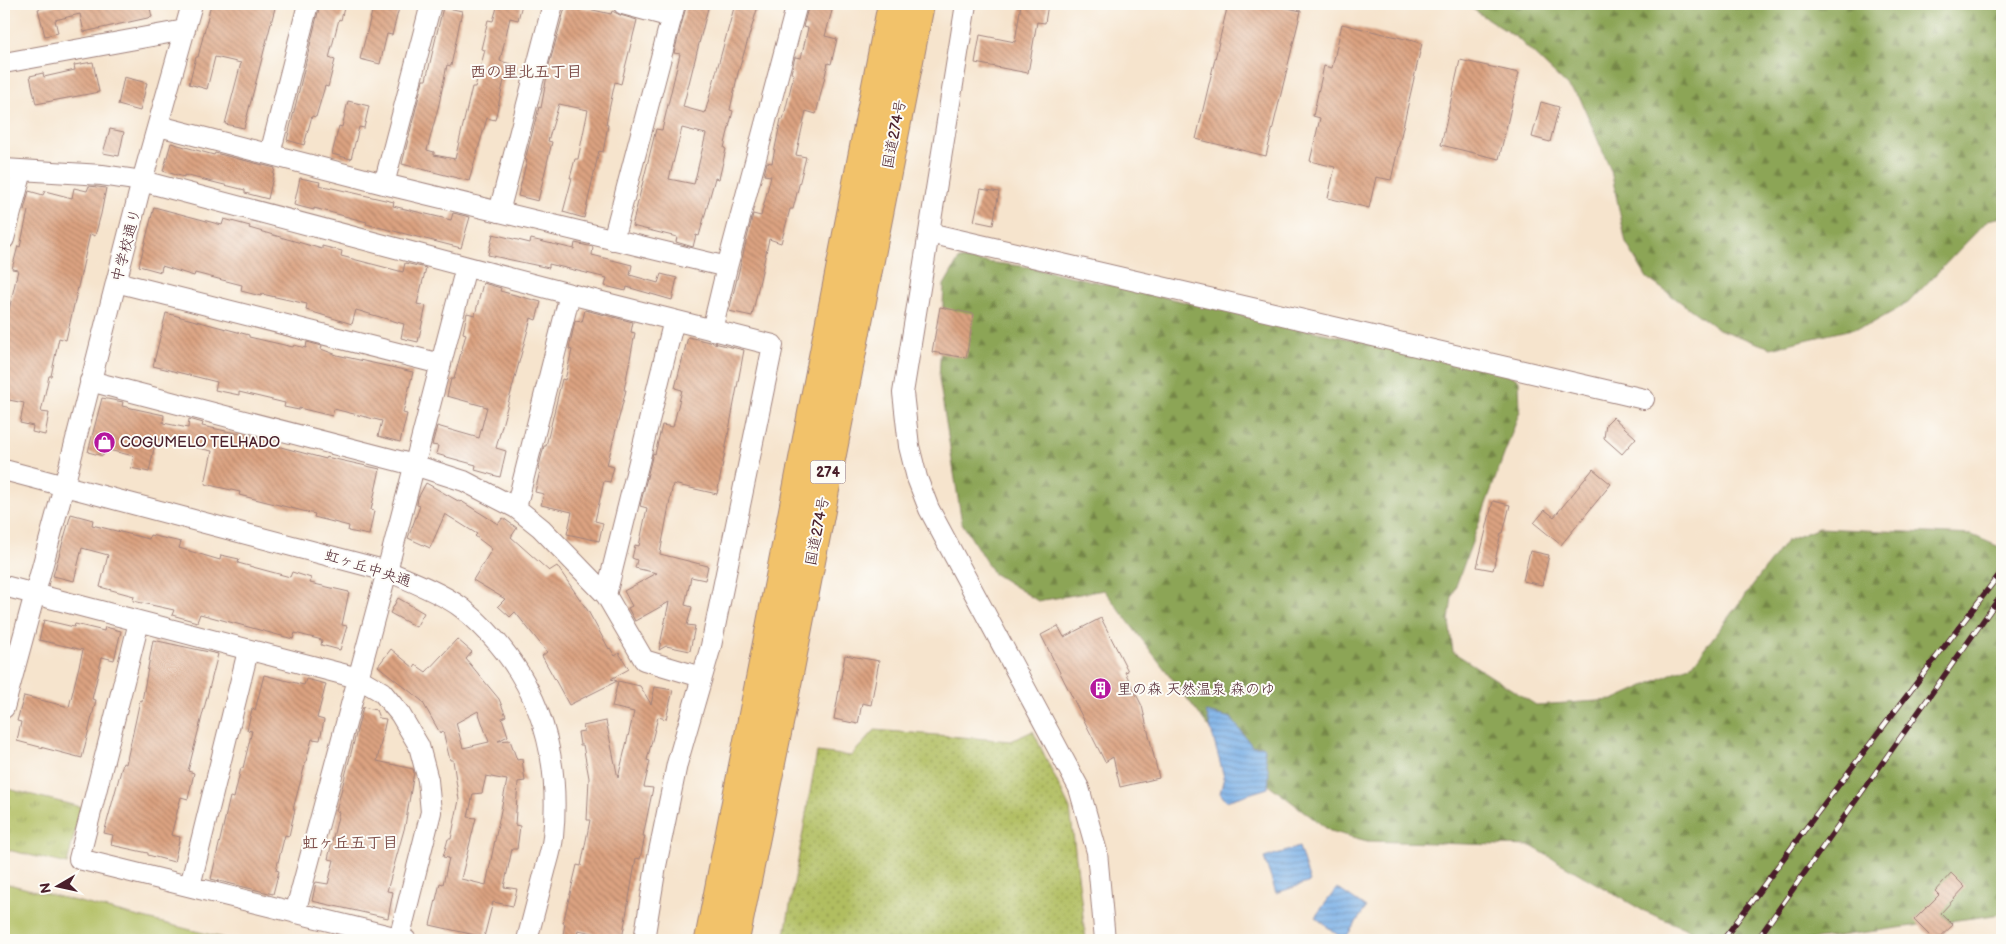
<svg xmlns="http://www.w3.org/2000/svg" width="2006" height="944" viewBox="0 0 2006 944" font-family="'Balsamiq Sans','Klee One',sans-serif">
  <defs>
    <pattern id="grass-dots" width="8" height="8" patternUnits="userSpaceOnUse" patternTransform="scale(1.25)"><rect width="8" height="8" fill="#b1be60"/><path d="M2 2h.1M6 6h.1" fill="none" stroke="#929a4f" stroke-width="1.8" stroke-linecap="round"/></pattern>
    <pattern id="forest-firs" width="22" height="20" patternUnits="userSpaceOnUse" patternTransform="scale(1.25)"><rect width="22" height="20" fill="#8ca556"/><path d="M5 1l3.5 6h-7zM16 11l3.5 6h-7z" fill="#748647"/></pattern>
    <pattern id="park-tufts" width="24" height="20" patternUnits="userSpaceOnUse" patternTransform="scale(1.25)"><rect width="24" height="20" fill="#b1be60"/><path d="M3 7l-1-3M5 7V3M7 7l1-3M15 17l-1-3M17 17v-4M19 17l1-3" fill="none" stroke="#929a4f"/></pattern>
    <pattern id="water-rules" width="6" height="5" patternUnits="userSpaceOnUse" patternTransform="scale(1.25)"><rect width="6" height="5" fill="#77aee6"/><path d="M0 2.5h6" fill="none" stroke="#648dbb"/></pattern>
    <pattern id="building-back-hatch" width="6" height="6" patternUnits="userSpaceOnUse" patternTransform="scale(1.25)"><rect width="6" height="6" fill="#dca381"/><path d="M-1 5l2 2M0 0l6 6M5-1l2 2" fill="none" stroke="#b4846a"/></pattern>
  </defs>
  <rect width="100%" height="100%" fill="#fdfcf7"/>
  <filter id="ink" filterUnits="userSpaceOnUse"><feTurbulence type="fractalNoise" baseFrequency=".02" numOctaves="2"/><feDisplacementMap in="SourceGraphic" scale="10" xChannelSelector="R" yChannelSelector="G"/><feConvolveMatrix kernelMatrix="1 2 1 2 8 2 1 2 1" color-interpolation-filters="sRGB"/></filter>
  <filter id="wash" filterUnits="userSpaceOnUse"><feTurbulence type="fractalNoise" baseFrequency=".0096" numOctaves="4" result="noise"/><feDisplacementMap in="SourceGraphic" scale="20" xChannelSelector="R" yChannelSelector="G"/><feGaussianBlur stdDeviation="1.12" result="paint"/><feColorMatrix in="noise" values="0 0 0 0 0 0 0 0 0 0 0 0 0 0 0 0 0 1.4 0 .05"/><feComposite in="paint" operator="in"/></filter>
  <g filter="url(#wash)">
    <rect width="100%" height="100%" fill="#f6e4cd"/>
    <path fill="url(#grass-dots)" stroke="#7e6e46" d="M875,730L1011,741L1033,731L1070,809L1086,940H784L817,752L851,756Z"/>
    <path fill="url(#forest-firs)" stroke="#6b6240" d="M1465,4H2002V217L1988,220L1908,303L1869,325L1771,348L1718,329L1647,278L1626,243L1611,171L1580,98L1517,38Z
      M959,259L1030,267L1345,338L1485,362L1519,380L1520,411L1452,597L1449,621L1453,652L1536,705L1613,700L1693,664L1786,541L1819,528L1972,535L2002,548V914L1809,940H1713L1642,910L1531,846L1367,841L1330,831L1232,757L1104,590L1038,601L993,573L962,523L939,379L944,285Z"/>
    <path fill="url(#park-tufts)" stroke="#7e6e46" d="M4,788L81,807L67,864L4,849Z"/>
    <path fill="#b1be60" stroke="#7e6e46" d="M4,883L223,938V940H4Z"/>
    <path fill="url(#water-rules)" stroke="#606688" d="M1206,712L1231,718L1252,746H1263L1269,773L1268,788L1226,801L1220,793L1224,777Z
      M1299,847L1310,882L1276,893L1264,858Z
      M1337,888L1366,908L1344,940L1315,917Z"/>
    <g id="blocks">
      <path fill="url(#building-back-hatch)" fill-rule="evenodd" d="M61,4H149L152,17L84,32L80,14L55,20L58,33L45,36L38,9Z
        M211,4H260L275,8L244,128L225,124L241,63L215,57L207,89L189,84L196,57H198Z
        M320,4H345L341,20L339,19L329,58L335,60L328,87L325,86L316,117L312,116L304,145L287,140Z
        M374,4H385L399,8L392,35L387,34L380,64L360,59Z
        M498,4H522L518,20L510,18L500,61L518,66L514,79L505,76L495,120L487,118L469,181L402,164L423,80H426L443,7L462,11L451,66L447,65L439,104L427,150L434,152V155L455,159L472,87H475L485,50L481,49L488,20L493,21Z
        M566,4L611,14L612,11L620,15L637,20L621,84L615,82L606,124L608,125L603,152L599,151L584,218L563,212L572,178H570L575,159H578L588,110L559,104L548,141L552,142L538,201L518,196L527,160H525L539,107L541,108L549,65Z
        M691,4H709L683,107L705,113L735,4H750L758,6L738,73L730,110L733,111L724,148L726,149L719,179L715,178L699,236L696,235L693,247L676,242L677,237L632,226L656,129L662,130L680,54L674,53L686,7L690,8ZM682,128L706,134L694,184L669,179Z
        M809,4H822L833,7L825,36L837,39L831,64L828,63L816,114L806,111L796,155L806,157L793,209H790L781,243L769,239L752,316L729,311L753,214L761,216L771,176L764,175L767,162L772,163L781,119L783,120L794,74L791,73L795,57L801,58L808,28L803,27Z
        M1021,4H1048L1045,23L1037,22L1028,73L975,63L980,35L1015,42Z
        M1228,4H1269L1301,11L1266,156L1196,139Z
        M1342,24L1422,43L1391,180L1376,177L1369,208L1328,198L1335,167L1310,161L1320,118L1313,116L1324,66L1332,68Z
        M1460,60L1519,73L1499,159L1441,145Z
        M93,62L99,92L36,104L30,76L43,73L44,77L75,70L74,65Z
        M124,77L147,83L140,111L118,105Z
        M348,101L369,106L364,128L359,127L351,159L332,154L339,126L342,127Z
        M1541,102L1559,107L1550,142L1532,137Z
        M110,129L124,132L119,156L103,153Z
        M171,143L214,155L215,153L275,168L268,199L245,193V190L184,175V177L163,171Z
        M300,178L320,182L319,185L394,202L393,206L451,220L453,213L470,217L461,248L366,224L367,222L314,208V210L294,205Z
        M89,186L106,188L101,214L95,236L90,234L66,340L59,338L51,376H49L41,412L49,413L45,435L32,432L33,426L20,423L24,403L4,399V309L9,310L18,270L12,269L18,246L20,247L28,211L24,210L29,191L43,195L45,191L72,198L74,188L87,191Z
        M981,189L999,192L993,225L974,221Z
        M154,207L222,225L224,219L250,226L249,228L322,249V246L342,251L341,256L403,272L405,263L426,268L417,304L426,306L418,342L401,338L404,324L356,310L352,324L306,310L307,304L262,294L261,296L241,291L242,285L195,273L194,276L162,266L161,272L139,266Z
        M493,234L530,243L531,239L574,249L575,243L593,247L592,255L632,265L630,275L658,283L661,274L677,278L672,300L627,287L626,291L605,286L607,278L549,264V268L488,255Z
        M483,283L501,288L500,291L541,302L536,320L531,318L496,448L506,451L500,477L475,470L476,465L436,454L438,446L432,445L437,426L479,438L487,407L447,396L451,379H454L466,334L463,333L467,313L475,315Z
        M940,307L974,314L966,358L932,352Z
        M585,310L633,322L631,332L635,333L624,390H626L607,465L614,467L610,482L604,481L595,521L603,523L599,541L567,534L572,512L541,505L544,494L535,492L540,471L538,470L544,446H546L562,379L565,380L572,350L569,349L575,321L582,322Z
        M166,313L249,335V337L293,347L294,345L306,348L307,342L322,346L321,349L337,355L413,372L403,413L407,414L400,442L378,436L382,421L334,409L332,416L299,408V410L284,407L285,403L239,392V395L215,390L217,382L153,366Z
        M688,337L744,350L717,494L673,484L660,554L708,566L705,580L691,577L685,605L692,607L687,625L695,626L690,651L666,646L659,650L669,602L635,621L628,608L632,606L624,591L657,573L635,568L637,560L632,558L635,545L639,546L647,508L640,506L653,453L655,454L662,425L673,427L682,390L675,388Z
        M102,398L123,402L122,406L164,415L163,423L188,428L189,419L203,423L202,426L274,441L273,445L326,459V457L380,469L371,510L374,511L369,535L348,531L349,526L314,517L315,514L239,495L240,492L205,484L212,451L156,439L149,472L131,468L134,456L104,449L103,456L88,452Z
        M1613,417L1636,438L1622,454L1604,438L1606,424Z
        M1593,469L1611,484L1561,545L1534,523L1545,510L1554,517Z
        M426,483L460,502L461,501L498,524L503,518L517,528L511,537L549,571L557,566L588,611L609,649L610,648L615,656L619,653L629,669L611,679L617,681L569,705L542,656L547,652L515,612L510,617L498,606L505,599L473,580L492,549L475,536L477,534L445,514L430,548L408,538L420,506L417,505L418,498Z
        M1493,501L1510,505L1503,533H1501L1493,570L1477,567Z
        M71,514L93,520L92,525L149,539L150,535L181,542L179,548L220,560L221,555L239,559L238,563L290,577L292,572L311,578L310,583L349,592L342,625L347,626L340,650L321,645L322,640L295,633L293,639L200,614L197,622L172,615L174,610L133,601L134,596L100,587L108,555L82,548L74,581L53,576Z
        M1530,551L1549,555L1542,585L1523,581Z
        M398,598L424,613L416,627L390,613Z
        M1101,618L1128,671L1125,672L1142,706L1159,778L1120,787L1113,757L1105,762L1041,635L1058,626L1064,637Z
        M44,620L74,627L75,624L104,631L105,627L121,631L114,660L102,657L92,699L96,700L82,758L17,741L21,722L17,721L24,696L69,707L83,650L39,640Z
        M457,639L472,652L466,659L499,699L506,716L502,718L508,736L498,741L510,740L517,760L522,759L525,781L518,782L515,825L520,826L517,849H512L504,887L517,889L513,906L493,902L484,937L430,925L440,883L443,884L449,858L443,857L448,839H451L459,800L453,760H450L443,731L440,733L422,701L378,666L391,649L414,668L416,665L426,672ZM478,711L489,742L463,748L456,723ZM486,776L507,780L486,885L461,879L476,818L468,817L473,794L482,793Z
        M153,640L218,654L188,771L194,773L188,799L181,797L171,835L180,837L174,862L148,855V853L111,845L113,835L104,833L123,763L126,764L136,719L140,700L142,701Z
        M845,655L879,661L871,705L862,703L858,724L834,719Z
        M264,675L304,685L306,679L326,684L317,718L324,720L320,740L312,739L293,809H295L289,836L285,835L276,870L279,871L273,894L211,879L230,797L234,798L241,768H243L252,731L247,730L252,709L255,710Z
        M618,681L640,686L651,704L655,687L673,690L666,719L658,717L647,760L650,761L644,787L653,788L643,836H645L640,859L636,858L622,939L578,930L576,940H562L565,924L563,923L577,865L581,866L590,820H587L589,778L583,745H580L578,732L584,731L583,726L606,721L618,778L634,712L612,707Z
        M363,707L376,710L379,718L386,719L377,761L413,769L414,772L405,826L387,891L393,892L388,918L312,901L316,882L328,884L334,860L328,859L339,812L336,811Z
        M1951,873L1965,887L1941,913L1953,925L1937,940H1934L1914,920L1939,895L1935,891Z"/>
    </g>
  </g>
  <g filter="url(#ink)">
    <use href="#blocks" fill-opacity="0" stroke="#a0827c" stroke-width="1"/>
    <g fill="none" stroke-linecap="round" stroke-linejoin="round">
      <defs>
        <path id="minor" d="M623,4L672,17
          M966,4L903,393L909,446L917,478L929,509L1079,788L1097,852L1105,940
          M4,63L185,30
          M159,126L384,184L727,267
          M270,154L308,4
          M4,169L102,175L142,181L570,294L773,345L711,646L677,764L656,866L644,940
          M384,184L431,4
          M499,212L553,4
          M929,233L1644,399
          M4,239L22,171
          M613,240L675,4
          M116,282L441,364
          M712,330L727,267L797,4
          M90,381L414,465L464,481L516,508L541,528L606,595L644,660L701,677
          M4,470L387,571C409,580 444,594 462,608C534,667 562,746 553,837C552,848 548,860 545,871C539,894 533,917 527,940
          M516,508L570,294
          M4,586L358,678L382,692L400,714L419,746L428,780L431,812L399,939
          M606,595L674,320
          M139,622L79,859L406,940
          M4,708L64,486L142,181L192,4
          M190,886L248,651
          M295,913L387,571L466,267"/>
        <path id="highway" d="M709,940L892,4
          M735,940L787,684L920,4"/>
      </defs>
      <use href="#minor" stroke="#a0827c" stroke-width="22"/>
      <use href="#highway" stroke="#a0827c" stroke-width="30"/>
      <use href="#minor" stroke="#fff" stroke-width="20"/>
      <use href="#highway" stroke="#f2c26a" stroke-width="28"/>
      <defs>
        <path id="rail" d="M1723,940L1815,816L2002,571
          M1757,940L2002,594"/>
      </defs>
      <use href="#rail" stroke="#4a1f2b" stroke-width="5.5"/>
      <use href="#rail" stroke="#fdfcf7" stroke-width="4" stroke-dasharray="11" stroke-linecap="butt"/>
    </g>
  </g>
  <defs>
    <symbol id="shop-disc" viewBox="-11 -11 22 22"><circle r="9.5" fill="#b5179e" stroke="#fdfcf7"/><path d="M-5-2.5h2.3a2.7 3.5 0 0 1 5.4 0H5L5.5 6h-11ZM-1.5-2.5h3a1.5 2.3 0 0 0-3 0Z" fill="#fff"/></symbol>
    <symbol id="building-disc" viewBox="-11 -11 22 22"><circle r="9.5" fill="#b5179e" stroke="#fdfcf7"/><path d="M-4-6H4V6H1V3H-1V6H-4ZM-2.5-4.3h1.7v1.8h-1.7ZM.8-4.3h1.7v1.8H.8ZM-2.5-1h1.7V.8h-1.7ZM.8-1h1.7V.8H.8Z" fill="#fff"/></symbol>
  </defs>
  <g fill-rule="evenodd">
    <use href="#shop-disc" x="92" y="430" width="25" height="25"/>
    <use href="#building-disc" x="1088" y="676" width="25" height="25"/>
  </g>
  <g text-anchor="middle" stroke-width="4" stroke-linejoin="round" paint-order="stroke">
    <rect fill="#fdfcf7" stroke="#806168" stroke-width="1" x="810.5" y="460.5" width="35" height="23" rx="4"/>
    <g font-size="14" font-weight="bold" fill="#4a1f2b">
      <text x="828" y="477">274</text>
    </g>
    <g font-size="15" fill="#4a1f2b" stroke="#fdfcf7">
      <text transform="translate(894 134) rotate(-79)" y="5">国道274号</text>
      <text transform="translate(126 245) rotate(-75)" y="5">中学校通り</text>
      <text transform="translate(817 531) rotate(-79)" y="5">国道274号</text>
      <text transform="translate(368 568) rotate(18)" y="5">虹ヶ丘中央通</text>
    </g>
    <g font-size="15" fill="#4a1f2b" stroke="#fdfcf7" text-anchor="start">
      <text x="120" y="447">COGUMELO TELHADO</text>
      <text x="1117" y="694">里の森 天然温泉 森のゆ</text>
    </g>
    <g font-size="16" font-weight="bold" fill="#7d4d49" stroke="#fdfcf7">
      <text x="526" y="77">西の里北五丁目</text>
      <text x="350" y="848">虹ヶ丘五丁目</text>
    </g>
  </g>
  <rect width="2006" height="944" fill="none" stroke="#fdfcf7" stroke-width="20"/>
  <g transform="translate(58 886) rotate(261)" stroke="#fdfcf7" stroke-width="4" paint-order="stroke">
  <path d="M0-4L9 19L0 12L-9 19Z" fill="#4a1f2b"/>
  <text y="-8" font-size="14" font-weight="bold" text-anchor="middle" fill="#4a1f2b">N</text>
  </g>
</svg>
